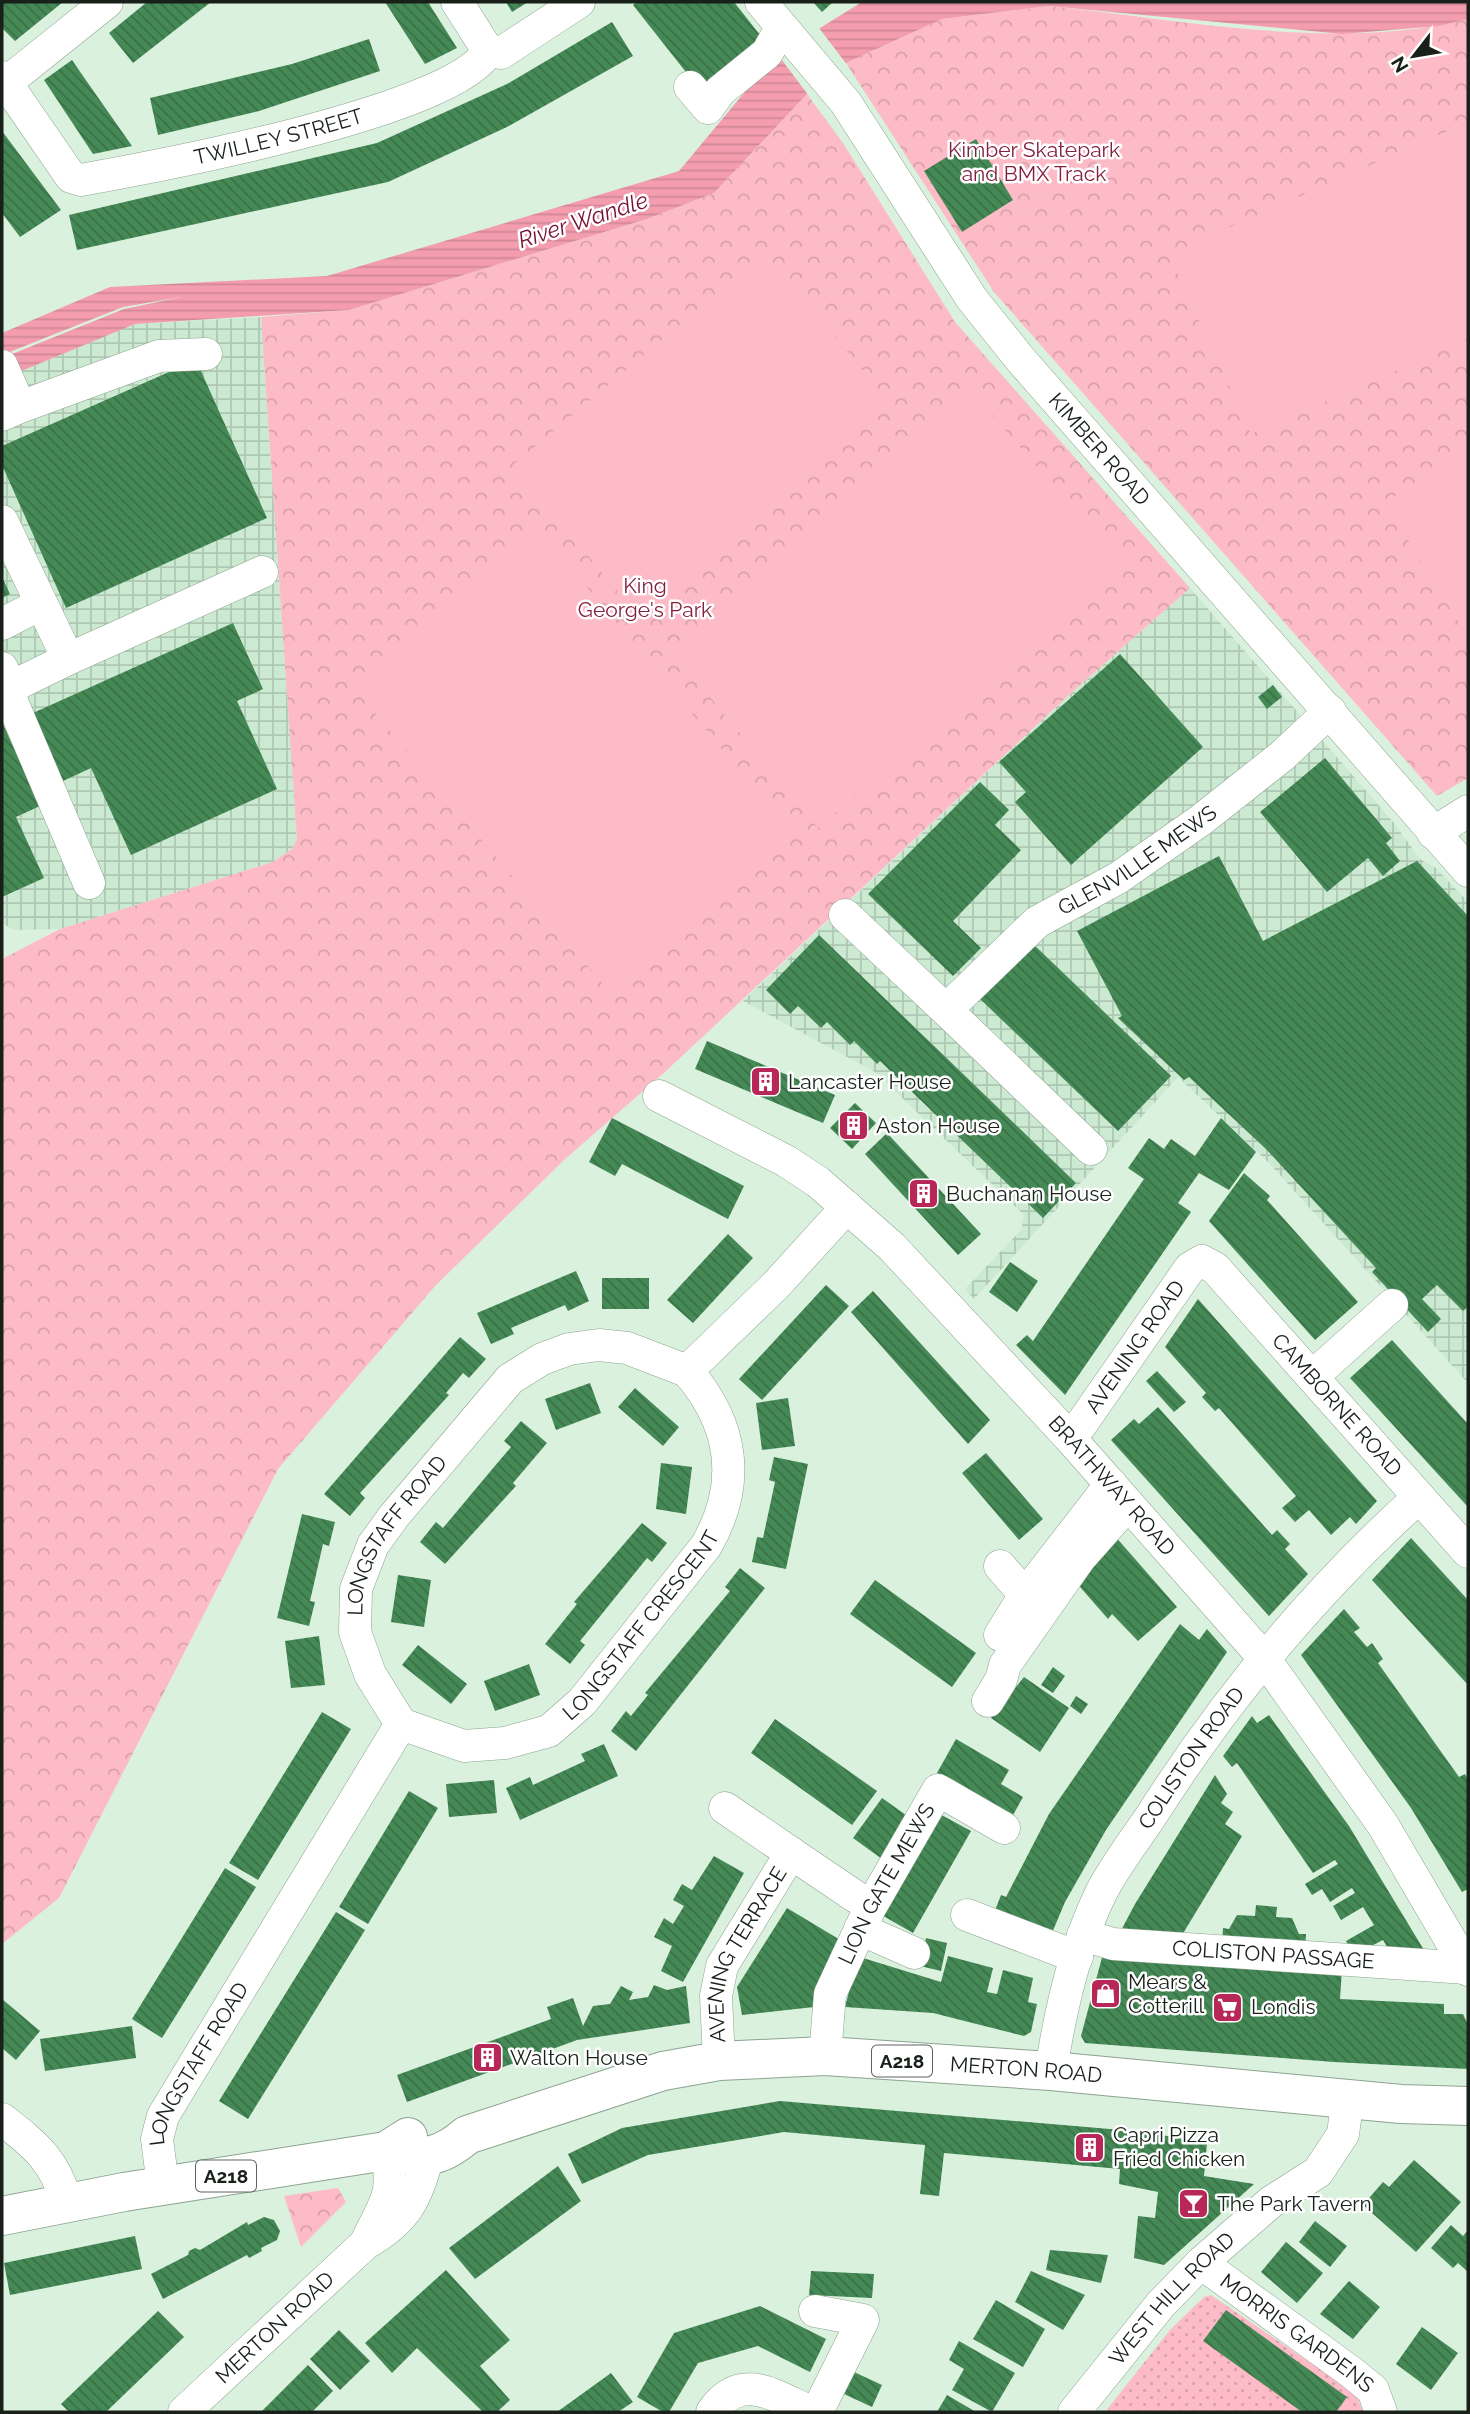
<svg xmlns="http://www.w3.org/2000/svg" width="1470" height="2414" viewBox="0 0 1470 2414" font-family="Raleway,sans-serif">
  <defs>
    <pattern id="industrial-grid" width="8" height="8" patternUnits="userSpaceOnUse" patternTransform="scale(1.75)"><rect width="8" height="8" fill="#ccead1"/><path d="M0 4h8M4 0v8" fill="none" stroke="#aec8b3"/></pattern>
    <pattern id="grass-dots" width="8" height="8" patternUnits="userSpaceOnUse" patternTransform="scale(1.75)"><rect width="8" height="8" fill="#fdbbc7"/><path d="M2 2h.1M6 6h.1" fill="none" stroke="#d8a0aa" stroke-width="1.8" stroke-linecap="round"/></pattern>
    <pattern id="park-crowns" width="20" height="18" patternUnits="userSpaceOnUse" patternTransform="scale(1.75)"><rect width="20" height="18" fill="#fdbbc7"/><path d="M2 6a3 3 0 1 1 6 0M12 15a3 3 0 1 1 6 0" fill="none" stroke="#d8a0aa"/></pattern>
    <pattern id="water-rules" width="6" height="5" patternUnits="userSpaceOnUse" patternTransform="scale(1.75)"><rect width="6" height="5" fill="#f49daf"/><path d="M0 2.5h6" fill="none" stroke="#d08796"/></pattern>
    <pattern id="building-back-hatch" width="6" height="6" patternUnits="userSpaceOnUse" patternTransform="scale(1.75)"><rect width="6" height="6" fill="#458956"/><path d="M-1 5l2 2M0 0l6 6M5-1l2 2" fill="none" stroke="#397046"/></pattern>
  </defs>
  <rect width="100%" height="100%" fill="#daf1de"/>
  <path fill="url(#industrial-grid)" d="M261,317L297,840L292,849L273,862L60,929L14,930L2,923V379L135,324Z
    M1190,588L1394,823L1420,859L1436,868L1468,902V1383L1270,1164L1178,1077L974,1299L965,1289L1021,1230L1024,1215L875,1072L743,1001L1071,693Z"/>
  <path fill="url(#grass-dots)" d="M1211,2295L1356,2394L1363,2412H1105L1170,2330L1204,2297Z"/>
  <path fill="url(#park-crowns)" d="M1049,6C1184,20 1334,52 1468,19V778L1437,796L994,292L846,63L942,19Z
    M807,94L843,143L955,322L1190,588L1071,693L666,1071L564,1160L436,1285L278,1469L59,1898L2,1944V959L60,929L273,862L292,849L297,840L261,317L349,310L647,219L714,193Z
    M338,2188L346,2202L301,2247L284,2196Z"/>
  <path fill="#fdbbc7" d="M1468,122V339L1251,434L1169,254Z
    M765,253L890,403L637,615L513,465Z
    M970,390L1125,568L818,828L672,651Z
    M1468,448V638L1385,502Z
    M537,527L794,836L607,989L354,688Z"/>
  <path fill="url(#water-rules)" d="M862,2H1468V19L1439,26L1342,34L1049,6L942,19L846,63L807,94L714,193L647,219L349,310L135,324L2,379V358L124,309L181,297L123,307L2,355V333L110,287L327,276L679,171L754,81L820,28Z"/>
  <path fill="#daf1de" d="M816,24L848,66L809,96L778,55Z"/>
  <path fill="url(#building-back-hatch)" d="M2,2H63L15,41L2,28Z
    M147,2H211L133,63L109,33Z
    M385,2H428L457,48L425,64Z
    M506,2H528L512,12Z
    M637,2H734L768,45L704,95L633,5Z
    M813,2H833L822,12Z
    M612,22L633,56L507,127L388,182L77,250L69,215L377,143L507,84Z
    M369,39L380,71L259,111L158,135L150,98L292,64Z
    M72,60L83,76L132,146L93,154L44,80Z
    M2,131L61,210L20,237L2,213Z
    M976,139L1013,200L962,232L924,171Z
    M196,360L267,518L66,608L2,465V446Z
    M2,577L10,594L2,598Z
    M233,623L263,689L237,701L277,789L131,855L91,768L63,781L33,713Z
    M1120,654L1203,747L1071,865L1015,802L1026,792L999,762Z
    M1273,685L1282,697L1267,709L1258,697Z
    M2,722L40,806L16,817L44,878L2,897Z
    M1325,758L1392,838L1386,843L1400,861L1383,876L1368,858L1327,892L1260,812Z
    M980,782L1009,810L995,825L1021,850L953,921L981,948L953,976L868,894Z
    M1219,856L1263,941L1417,861L1468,916V1306L1463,1311L1437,1285L1422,1299L1441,1319L1428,1332L1372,1272L1376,1268L1266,1149L1189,1077L1184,1080L1118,1018L1122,1016L1077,931Z
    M819,935L1076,1183L1043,1218L880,1061L877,1064L854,1041L850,1045L827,1022L821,1028L798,1006L790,1014L766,990Z
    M1031,942L1171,1076L1118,1131L978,997Z
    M707,1041L835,1095L823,1123L695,1069Z
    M855,1103L876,1123L852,1149L830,1128Z
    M612,1118L744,1186L728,1219L622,1164L615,1176L589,1162Z
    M1221,1118L1256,1152L1229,1190L1199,1173L1178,1203L1191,1212L1065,1395L1016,1345L1027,1335L1033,1341L1144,1179L1128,1168L1149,1138L1164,1149L1171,1139L1195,1156Z
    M887,1133L981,1234L958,1255L865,1154Z
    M1244,1173L1270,1196L1267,1200L1358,1302L1315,1340L1209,1221Z
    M728,1234L753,1258L693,1323L667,1300Z
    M1010,1262L1038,1281L1017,1312L989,1292Z
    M576,1271L589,1301L568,1311L565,1305L511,1328L514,1334L491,1344L477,1313Z
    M602,1278H649V1309H602Z
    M826,1285L849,1306L762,1400L739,1379Z
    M873,1291L990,1420L968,1444L851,1312Z
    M1198,1299L1377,1501L1356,1524L1350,1517L1331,1535L1309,1510L1295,1522L1282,1508L1296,1496L1219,1408L1215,1411L1202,1397L1206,1393L1165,1347Z
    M460,1337L486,1359L469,1378L463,1373L446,1393L449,1395L360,1493L365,1498L350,1516L324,1494Z
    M1392,1340L1468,1424V1507L1350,1378Z
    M1157,1371L1186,1402L1174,1412L1146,1381Z
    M590,1383L601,1413L556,1430L545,1399Z
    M635,1388L679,1427L663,1446L618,1407Z
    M788,1398L795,1446L762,1450L756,1403Z
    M1158,1407L1272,1535L1277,1530L1290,1544L1285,1549L1308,1574L1269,1616L1111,1440L1134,1419L1139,1424Z
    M521,1421L547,1443L513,1483L516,1486L445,1564L420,1542L436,1522L443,1528L494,1467L511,1447L504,1441Z
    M986,1453L1043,1519L1019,1540L962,1473Z
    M774,1457L808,1464L786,1569L752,1562L757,1537L763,1538L775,1482L769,1480Z
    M661,1463L692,1467L686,1514L656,1509Z
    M302,1514L335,1522L329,1546L323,1544L310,1601L315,1602L309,1626L277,1618Z
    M642,1523L667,1543L652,1562L647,1558L597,1620L580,1641L585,1645L570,1664L545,1644L577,1604L574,1602Z
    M1114,1535L1177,1607L1138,1641L1112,1614L1108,1619L1074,1580Z
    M1411,1538L1468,1600V1685L1372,1580Z
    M740,1568L765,1588L636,1751L611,1731L626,1711L631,1716L648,1695L645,1693L730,1591L725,1587Z
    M398,1575L431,1580L424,1627L391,1622Z
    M875,1580L976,1653L952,1687L850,1614Z
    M1344,1609L1360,1628L1354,1632L1367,1647L1372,1643L1383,1659L1378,1663L1459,1777L1465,1774L1468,1780V1889L1462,1892L1411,1808L1301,1655Z
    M1180,1624L1199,1640L1207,1629L1227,1652L1106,1830L1065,1902L1049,1940L992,1918L1001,1895L1006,1897L1049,1814Z
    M319,1636L325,1685L291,1688L285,1641Z
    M418,1645L467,1684L451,1704L402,1665Z
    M529,1664L540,1695L495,1711L484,1681Z
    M1053,1667L1065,1676L1053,1693L1041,1685Z
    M1024,1677L1069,1708L1040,1752L991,1718Z
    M1076,1696L1088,1704L1081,1714L1070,1706Z
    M322,1712L351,1729L258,1880L229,1863Z
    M1269,1715L1349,1826L1430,1960L1394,1959L1383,1940L1354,1955L1346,1941L1374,1925L1363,1907L1341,1920L1333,1906L1355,1893L1352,1888L1330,1902L1322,1889L1312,1895L1305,1884L1338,1864L1335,1860L1313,1873L1237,1763L1232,1767L1223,1756L1252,1716L1257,1723Z
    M775,1719L877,1791L852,1825L751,1753Z
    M956,1739L1009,1770L1001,1784L1023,1797L1012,1817L937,1773Z
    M604,1744L618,1776L520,1820L506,1788L530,1777L533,1785L585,1761L581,1754Z
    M1215,1775L1227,1794L1221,1803L1233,1812L1225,1824L1242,1836L1176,1945L1116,1940L1135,1904Z
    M494,1780L497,1813L449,1817L446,1784Z
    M409,1791L438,1808L368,1924L339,1907Z
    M882,1798L906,1815L882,1859L853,1838Z
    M936,1812L971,1831L913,1933L878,1913Z
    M714,1856L744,1873L683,1982L661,1971L672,1946L654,1937L664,1918L673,1924L684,1906L673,1900L682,1884L692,1890Z
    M225,1868L256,1887L162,2038L132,2019Z
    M1256,1905L1277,1907L1276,1917L1292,1918L1299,1934H1306L1305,1950L1222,1944L1223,1928L1229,1929L1237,1915L1255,1916Z
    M787,1908L842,1941L814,2007L742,2015L737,1987Z
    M336,1912L365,1930L248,2119L219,2101Z
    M926,1938L947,1943L941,1971L920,1966Z
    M1104,1950L1342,1969L1340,1999L1444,2004V2014H1463L1468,2025V2069L1334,2062L1085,2043L1081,2036Z
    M948,1956L993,1968L987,1992L997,1994L1003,1970L1033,1978L1028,2002L1037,2004L1031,2032L1024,2036L933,2013L845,2007L857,1961L863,1958L941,1982Z
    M654,1985L667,1990L686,1986L690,2023L577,2040L407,2102L397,2075L551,2019L547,2007L573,1998L583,2026L593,2006L610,2004L621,1986L633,1992L629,2000L648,1997Z
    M2,1999L40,2031L16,2060L2,2048Z
    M132,2026L136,2058L45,2071L40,2039Z
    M780,2101L1145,2132L1207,2143L1204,2176L1254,2184L1164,2265L1134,2258L1138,2216L1155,2218L1158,2192L1119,2184L1120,2169L944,2153L939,2196L920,2194L925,2145L784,2132L648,2155L582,2184L568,2154L622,2128Z
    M1414,2160L1461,2202L1416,2252L1363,2205L1383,2182L1389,2187Z
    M558,2166L581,2201L475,2279L449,2248Z
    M264,2217L274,2220L280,2231L277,2240L261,2248L262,2251L249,2258L247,2255L163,2299L151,2274L188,2255L189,2251L195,2248L200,2250L247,2222L248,2225Z
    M1315,2221L1347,2246L1330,2267L1299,2242Z
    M1451,2225L1463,2236L1468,2230V2272L1458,2263L1453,2268L1431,2248Z
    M135,2236L142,2269L10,2295L4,2263Z
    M1286,2242L1323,2273L1297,2303L1261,2272Z
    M1050,2250L1108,2255L1101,2283L1046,2270Z
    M446,2270L510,2340L480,2366L510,2400L497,2412H483L417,2348L392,2373L365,2343Z
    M811,2271L874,2274L872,2298L809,2295Z
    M1031,2271L1085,2295L1063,2330L1015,2302Z
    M1349,2281L1380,2307L1353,2339L1320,2314Z
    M996,2300L1045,2329L1023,2367L973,2339Z
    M760,2306L826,2339L810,2372L758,2346L698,2363L669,2412H663L637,2397L674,2333Z
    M1226,2310L1347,2397L1336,2412H1302L1203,2341Z
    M158,2311L184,2337L106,2412H69L61,2404Z
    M1422,2327L1458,2353L1431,2390L1396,2364Z
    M339,2330L370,2361L340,2390L310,2359Z
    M959,2341L1015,2373L992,2412L952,2390L964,2369L949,2360Z
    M308,2365L333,2391L312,2412H261Z
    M854,2372L882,2385L872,2407L844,2394Z
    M611,2373L633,2402L618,2412H557Z
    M947,2395L976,2412H937Z"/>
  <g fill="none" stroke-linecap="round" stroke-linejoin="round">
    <defs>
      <g id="minor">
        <path d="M457,2L488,51"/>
        <path id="s1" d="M761,2L846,103L972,299L1021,360L1468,871"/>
        <path d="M488,51L501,53L579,2"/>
        <path id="s2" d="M2,77L71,177L81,180C154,167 456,111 488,51"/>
        <path d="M7,82L107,2"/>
        <path d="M690,87L708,108L720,91L767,53L781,28"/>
        <path d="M2,366L20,407L2,415"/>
        <path d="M20,407L159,356L206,354"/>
        <path d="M2,521L68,659L11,687L2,668"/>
        <path d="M2,624L41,604"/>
        <path d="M68,659L262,572"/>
        <path d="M11,687L12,702L89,883"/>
        <path d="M1433,833L1468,811"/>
        <path id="s3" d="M845,915L946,1010L1037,922L1118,878L1201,820L1282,756L1330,711"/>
        <path d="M946,1010L1091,1149"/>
        <path id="s4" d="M659,1096L786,1161L818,1182L892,1247L1069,1437L1264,1658L1383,1825L1468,1970"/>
        <path d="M1313,1376L1392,1305"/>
        <path id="s5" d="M1069,1437L1080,1426L1190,1268L1202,1261L1215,1268L1468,1552"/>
        <path d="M1000,1566L1025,1595"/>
        <path d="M1000,1635L1025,1595L1111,1484"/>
        <path d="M988,1701L1001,1680L1005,1665L1080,1558L1128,1504"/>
        <path id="s6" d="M401,1724L464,1746L505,1743L549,1731L582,1702L706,1546C742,1484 734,1425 687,1371"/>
        <path d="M791,1853L856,1897"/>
        <path d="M967,1915L1077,1957"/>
        <path d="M860,1929L914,1953"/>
        <path id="s7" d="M1083,1935L1113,1944L1467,1968"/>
        <path id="s8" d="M825,2056L830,1994L870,1908L938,1790L1004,1828"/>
        <path id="s9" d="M719,2061L716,1996L722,1966L791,1853L725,1808"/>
        <path id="s10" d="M1051,2071C1060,2011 1074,1948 1101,1893C1115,1865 1136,1839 1153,1813C1227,1697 1316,1590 1419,1497"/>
        <path d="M2,2119C36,2146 54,2159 67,2203"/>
        <path id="s11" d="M163,2186L157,2139L163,2116L401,1724L370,1674L355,1632L356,1589L373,1545L394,1516L510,1379L542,1359L569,1349L599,1345L627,1348L687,1371L776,1285L847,1207"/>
        <path d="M367,2240C385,2202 396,2195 386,2151"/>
        <path id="s12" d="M1201,2263L1351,2372L1373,2390L1381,2412"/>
        <path d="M815,2311L863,2320L817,2412"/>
        <path id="s13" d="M184,2412L365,2244C405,2221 417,2200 428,2155"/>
        <path d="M712,2412C741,2370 775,2396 811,2412"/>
        <path id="s14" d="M1074,2412L1161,2304L1201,2263L1271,2202L1318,2172L1343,2134L1348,2097"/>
      </g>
      <g id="major">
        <path id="s15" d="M386,2151C420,2161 441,2158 467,2135L663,2071L719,2061L825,2056L1051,2071L1401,2104L1468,2106"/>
        <path d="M2,2216L124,2192L386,2151L408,2137"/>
      </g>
    </defs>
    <use href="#minor" stroke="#8da390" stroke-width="33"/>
    <use href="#major" stroke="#8da390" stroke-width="40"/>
    <use href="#minor" stroke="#fff" stroke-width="32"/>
    <use href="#major" stroke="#fff" stroke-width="38"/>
  </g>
  <defs>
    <symbol id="building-square" viewBox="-11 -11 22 22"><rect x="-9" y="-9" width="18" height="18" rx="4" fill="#b72858" stroke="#fff"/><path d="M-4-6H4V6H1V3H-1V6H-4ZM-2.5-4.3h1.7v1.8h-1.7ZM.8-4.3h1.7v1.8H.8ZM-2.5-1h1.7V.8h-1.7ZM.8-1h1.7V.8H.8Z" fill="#fff"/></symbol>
    <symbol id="shop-square" viewBox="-11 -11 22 22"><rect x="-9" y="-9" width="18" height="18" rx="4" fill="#b72858" stroke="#fff"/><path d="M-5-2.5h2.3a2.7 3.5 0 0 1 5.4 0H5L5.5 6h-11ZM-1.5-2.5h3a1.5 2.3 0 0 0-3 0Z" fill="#fff"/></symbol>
    <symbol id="supermarket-square" viewBox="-11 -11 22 22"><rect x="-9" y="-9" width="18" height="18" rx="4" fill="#b72858" stroke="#fff"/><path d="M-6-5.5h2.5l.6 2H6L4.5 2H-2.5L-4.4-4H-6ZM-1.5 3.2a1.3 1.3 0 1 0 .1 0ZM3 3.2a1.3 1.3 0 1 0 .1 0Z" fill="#fff"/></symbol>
    <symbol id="bar-square" viewBox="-11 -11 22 22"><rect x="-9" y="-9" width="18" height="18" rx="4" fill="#b72858" stroke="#fff"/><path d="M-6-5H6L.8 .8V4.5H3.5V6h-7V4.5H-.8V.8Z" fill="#fff"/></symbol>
  </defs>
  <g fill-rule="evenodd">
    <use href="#building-square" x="748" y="1064" width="35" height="35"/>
    <use href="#building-square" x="836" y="1108" width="35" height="35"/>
    <use href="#building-square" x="906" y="1176" width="35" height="35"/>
    <use href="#shop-square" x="1088" y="1976" width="35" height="35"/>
    <use href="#supermarket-square" x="1210" y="1990" width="35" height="35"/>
    <use href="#building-square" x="470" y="2040" width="35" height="35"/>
    <use href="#building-square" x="1072" y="2130" width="35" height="35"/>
    <use href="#bar-square" x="1176" y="2186" width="35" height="35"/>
  </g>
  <g text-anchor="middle" stroke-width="5" stroke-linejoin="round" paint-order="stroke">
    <g fill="#fff" stroke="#5d635e" stroke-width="2">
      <rect x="872" y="2045.5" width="60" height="31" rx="5"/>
      <rect x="196" y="2160.5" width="60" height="31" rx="5"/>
    </g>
    <g font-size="19" font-weight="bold" fill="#182019">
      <text x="902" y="2068">A218</text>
      <text x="226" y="2183">A218</text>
    </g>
    <g font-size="21" fill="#182019" stroke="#fff">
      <text dy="7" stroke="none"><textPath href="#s2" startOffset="334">TWILLEY STREET</textPath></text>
      <text dy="7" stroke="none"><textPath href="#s1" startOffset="562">KIMBER ROAD</textPath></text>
      <text dy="7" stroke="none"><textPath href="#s3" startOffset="383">GLENVILLE MEWS</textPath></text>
      <text dy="7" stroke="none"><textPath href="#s5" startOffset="112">AVENING ROAD</textPath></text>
      <text dy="7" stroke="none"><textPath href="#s5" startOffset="420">CAMBORNE ROAD</textPath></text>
      <text dy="7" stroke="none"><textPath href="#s4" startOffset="604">BRATHWAY ROAD</textPath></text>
      <text dy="7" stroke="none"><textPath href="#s11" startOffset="742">LONGSTAFF ROAD</textPath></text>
      <text dy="7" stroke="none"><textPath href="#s6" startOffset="294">LONGSTAFF CRESCENT</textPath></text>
      <text dy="7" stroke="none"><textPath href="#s10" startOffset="348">COLISTON ROAD</textPath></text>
      <text dy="7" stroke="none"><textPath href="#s8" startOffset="186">LION GATE MEWS</textPath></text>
      <text dy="7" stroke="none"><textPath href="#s7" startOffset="192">COLISTON PASSAGE</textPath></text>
      <text dy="7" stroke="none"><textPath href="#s9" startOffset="114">AVENING TERRACE</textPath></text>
      <text dy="7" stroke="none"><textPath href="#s11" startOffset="133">LONGSTAFF ROAD</textPath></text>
      <text dy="7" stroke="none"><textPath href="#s15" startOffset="658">MERTON ROAD</textPath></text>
      <text dy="7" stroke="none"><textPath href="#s14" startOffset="150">WEST HILL ROAD</textPath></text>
      <text dy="7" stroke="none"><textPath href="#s13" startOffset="124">MERTON ROAD</textPath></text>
      <text dy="7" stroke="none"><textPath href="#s12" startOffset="119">MORRIS GARDENS</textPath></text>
    </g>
    <g font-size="21" fill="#832040" stroke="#fff">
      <text x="1034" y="157">Kimber Skatepark<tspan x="1034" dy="24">and BMX Track</tspan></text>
      <text x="645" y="593">King<tspan x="645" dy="24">George's Park</tspan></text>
    </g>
    <g font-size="21" fill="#182019" stroke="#fff" text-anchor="start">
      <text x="788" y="1089">Lancaster House</text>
      <text x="876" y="1133">Aston House</text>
      <text x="946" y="1201">Buchanan House</text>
      <text x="1128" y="1989">Mears &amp;<tspan x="1128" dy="24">Cotterill</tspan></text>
      <text x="1251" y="2014">Londis</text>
      <text x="510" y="2065">Walton House</text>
      <text x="1113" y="2142">Capri Pizza<tspan x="1113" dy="24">Fried Chicken</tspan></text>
      <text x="1217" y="2211">The Park Tavern</text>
    </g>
    <g font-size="23" font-style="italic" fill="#761135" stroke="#fff">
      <text transform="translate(583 220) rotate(-18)" y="8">River Wandle</text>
    </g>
  </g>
  <rect width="1470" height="2414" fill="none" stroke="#182019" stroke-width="7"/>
  <g transform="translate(1414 56) rotate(239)" stroke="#ffffff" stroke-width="5" paint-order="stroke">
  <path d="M0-5L12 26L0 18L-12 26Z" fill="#182019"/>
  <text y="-10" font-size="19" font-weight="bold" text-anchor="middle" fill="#182019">N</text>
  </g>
</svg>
